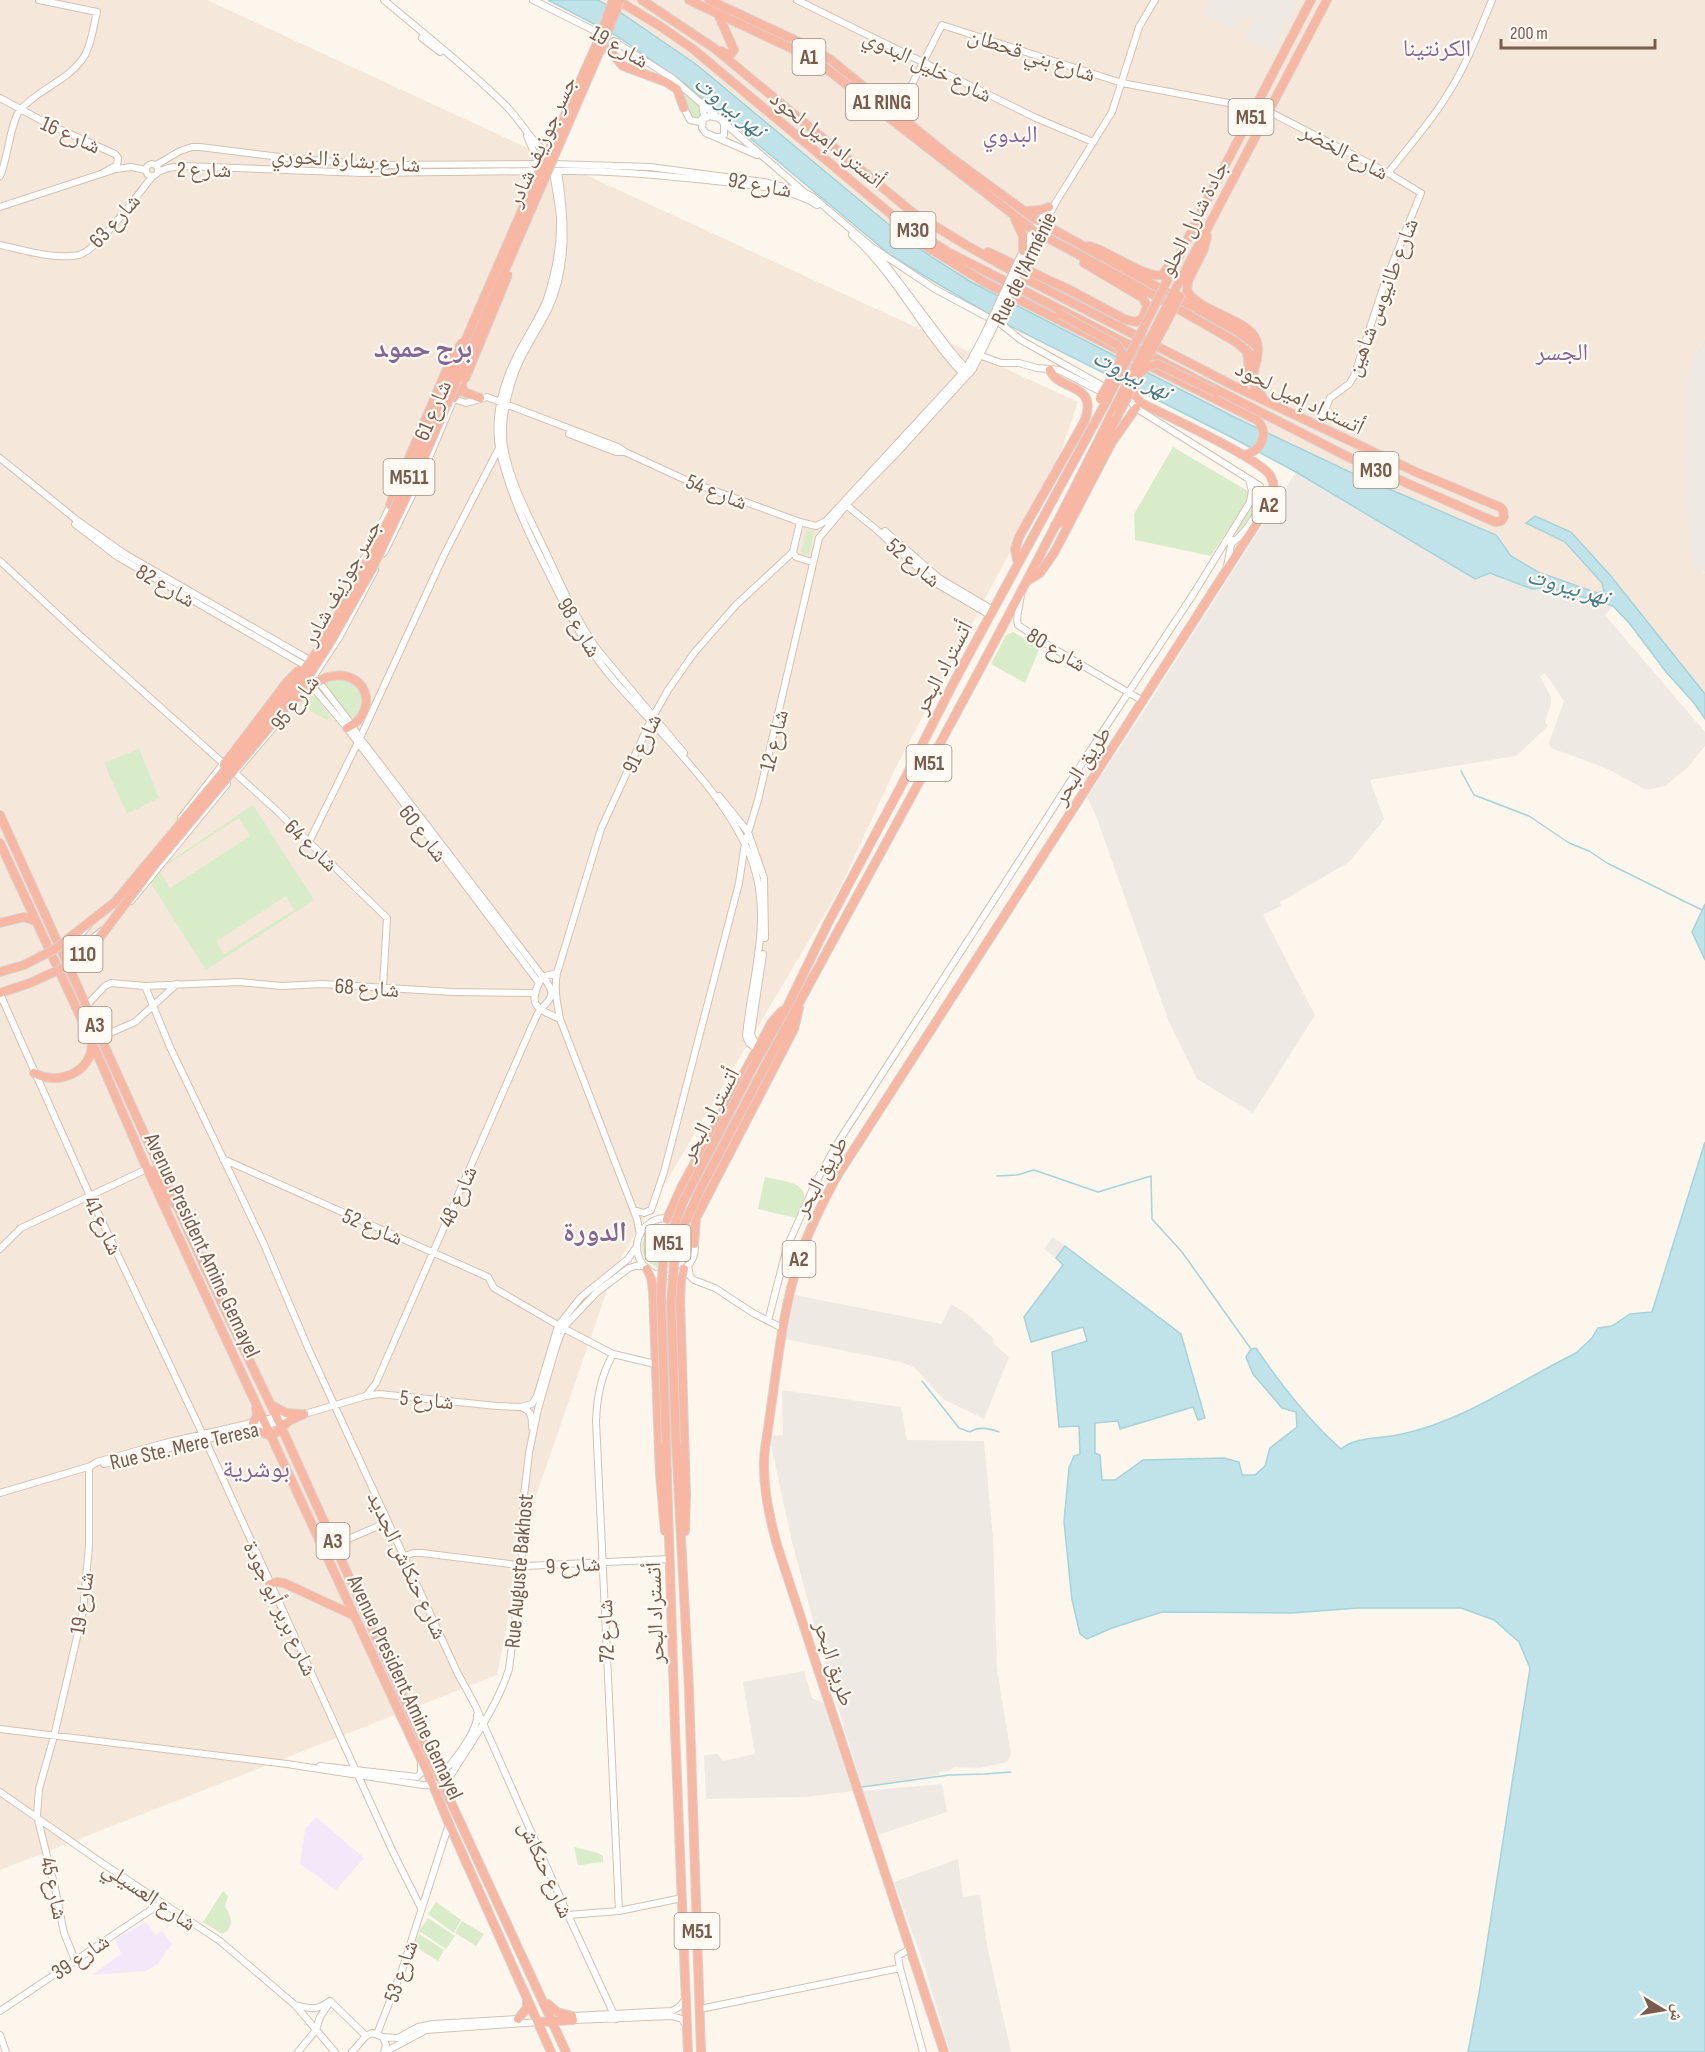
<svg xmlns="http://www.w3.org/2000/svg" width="1705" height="2052" viewBox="0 0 1705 2052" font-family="'Sofia Sans Condensed','Noto Naskh Arabic',sans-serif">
  <rect width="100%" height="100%" fill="#fdf6ec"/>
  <path fill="#f5e8da" d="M0,0H207L1078,402L1058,461L895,769L840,888L614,1270L528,1519L497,1675L0,1870Z
    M571,0H1705V338L1694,355L1703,573H1705V708L1618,599L1542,580L1048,332L860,212Z"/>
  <path fill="#efe9e4" d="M1210,0H1301L1273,52L1245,38L1256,15H1253L1228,29L1202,13Z
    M1705,338V573L1692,564L1684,463L1685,390L1694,355Z
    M1296,472L1475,578L1490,573L1532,589L1549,587L1613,606L1605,615L1705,732V746L1687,768L1665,786L1646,790L1608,769L1551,748L1549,743L1564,701L1545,673L1540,676L1551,697V703L1545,722L1548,726L1516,756L1370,780L1384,819L1380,825L1348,863L1280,902L1281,906L1263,915L1315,1015L1253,1113L1197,1079L1169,1022L1096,816L1087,797L1142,714Z
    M1053,1237L1065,1246L1056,1258L1044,1249Z
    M795,1295L942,1324L951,1304L971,1317L994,1339L992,1342L1009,1357L984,1419L943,1399L915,1368L901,1362L785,1339Z
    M782,1390L901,1407L907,1440L984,1441L993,1538L997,1669L1011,1755L1007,1762L979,1768L954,1767L949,1771L939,1772V1775L862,1787L825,1664L792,1542L769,1436L783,1435Z
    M804,1671L812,1698L824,1703L853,1791L805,1797L706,1799L704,1755L717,1754L723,1761L755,1754L743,1682Z
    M942,1784L947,1812L878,1835L863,1791Z
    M958,1859L963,1897L980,1895L987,1945L1011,2052H950L924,1965L894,1882Z"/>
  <path fill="#f3e8fa" d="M316,1817L364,1858L336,1890L300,1864L305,1829Z
    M146,1922L156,1935L162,1931L172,1944L158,1964L146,1971L92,1975L121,1954L115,1939Z"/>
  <path fill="#d8ecc9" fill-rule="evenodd" d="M679,88L700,106L702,114L700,117L691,118Z
    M1173,447L1248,491L1249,498L1211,556L1135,540L1134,514Z
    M1250,483C1269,495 1248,520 1238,533L1236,530L1254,498Z
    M806,530L814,532L809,555L801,554Z
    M1013,632L1036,645L1039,650L1025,683L991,664L1006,635Z
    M336,678C358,683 371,694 357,717L350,718L323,681Z
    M309,694L317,698L331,717L327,720L299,705Z
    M139,749L159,798L127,814L104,763Z
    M253,805L314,900L206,970L150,882L158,869ZM239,818L250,836L170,888L159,870ZM286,896L294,910L224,954L216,942Z
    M765,1177C793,1183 818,1183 796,1218L758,1209Z
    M642 1247a21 21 0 1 1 42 0a21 21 0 1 1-42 0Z
    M574,1847L598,1853L603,1856V1862C595,1862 587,1865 578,1865Z
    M223,1891L228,1896L225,1906C231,1917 236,1927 222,1934L203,1922Z
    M436,1902L461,1920L454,1933L428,1914Z
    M428,1918L455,1936L446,1949L419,1931Z
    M462,1921L484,1934L476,1946L455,1933Z
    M419,1934L444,1950L438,1961L413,1945Z"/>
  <path fill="#bfe3e8" stroke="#a5d3da" stroke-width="1.5" d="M548,0H598L624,15L697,65L905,238L933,258L971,282L1236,418L1352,473L1496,535L1511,556L1538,572L1597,593L1604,591L1602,583L1565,542L1526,523L1535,516L1571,532L1610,575L1705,694V719L1694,703L1666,672L1630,624L1613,606L1549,587L1532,589L1490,573L1475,579L1296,472L1229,436L1004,323L923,275L889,254L684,83L617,36Z
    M1705,904V960L1692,932Z
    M1705,1142V2052H1468L1480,1988L1530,1668L1519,1642L1494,1620L1461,1608H1358L1292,1613L1162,1612L1112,1628L1087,1639L1080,1634L1072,1600L1064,1522L1069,1468L1074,1456L1080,1454L1079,1426L1059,1427L1052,1352L1087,1341L1083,1327L1031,1342L1024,1317L1063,1265L1056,1258L1065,1246L1181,1334L1205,1418L1198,1420L1193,1407L1120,1429L1118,1421L1095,1423V1453L1100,1455L1102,1480H1115L1143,1460L1224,1458L1239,1462L1242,1475H1255L1265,1466L1270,1448L1297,1427L1296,1412L1282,1408L1253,1374L1246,1357L1251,1349L1256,1348C1281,1385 1307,1419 1341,1449C1356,1436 1383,1439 1402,1434C1464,1421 1519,1381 1576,1353L1592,1338L1598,1328L1612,1326L1630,1314L1652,1312Z"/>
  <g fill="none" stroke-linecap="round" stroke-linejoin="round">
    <path stroke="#a5d3da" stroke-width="1.5" d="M1461,771L1474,795L1529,816L1569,843L1589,851L1607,863L1702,910
      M997,1176L1017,1175L1034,1170L1098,1192L1151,1176L1152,1219L1182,1252L1251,1349
      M922,1381L959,1428L970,1432C979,1426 989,1428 999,1432
      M862,1787L949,1775L985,1774L1011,1772"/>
    <defs>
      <path id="secondary" d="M384,0C424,34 466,66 503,103C520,118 531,143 549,154
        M533,0L597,32
        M797,0L1036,118L1093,142
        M594,30L597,38L596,43
        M422,38L440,52
        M614,41L672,78L803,191
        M603,50L608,43L617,42
        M0,98L50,125L115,154L118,158L117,165L101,174
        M684,108L690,120L700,122L704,116L702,103
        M1268,111L1388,173L1421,193L1385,282L1354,376L1349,384L1330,398L1318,427
        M897,114L942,25L1122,83L1255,108
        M719,118L709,116L703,120L702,128L706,133L757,155
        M527,136L539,164
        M715,137H721L724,135V122
        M146 170a6 6 0 1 1 12 0a6 6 0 1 1-12 0Z
        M156,165L180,151L192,147H200L288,158L373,165L554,164L650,167L764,182L804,192L813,197L874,249L950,350L970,373
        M553,171C555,186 559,203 560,218C561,245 555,274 547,299C540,317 529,333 520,350C504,379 492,419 500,452C510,494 528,533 548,572C566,609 585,646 612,678C659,733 738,804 756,874C770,928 751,982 746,1036L749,1043L757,1049
        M555,171C606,170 656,175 706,180C740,184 788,186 817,205
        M558,171C565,218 569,265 548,310C537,332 522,351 514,375C507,396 500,424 504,447C510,481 527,513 542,544C559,580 574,616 597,649L684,753
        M158,172L168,168L183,166L363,173L542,171
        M1388,173C1409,146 1432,121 1449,92C1467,64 1479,31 1492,0
        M0,176C8,159 10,123 20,110C37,90 65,82 81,61C91,49 93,27 97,12L39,0
        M0,207L116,169L131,167L146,170
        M852,235C898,276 923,334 966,377
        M0,245C23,250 56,260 79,255C98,250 138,194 152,177
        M875,249L935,289L1002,325L1021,340L1131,402L1136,408L1260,486C1270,502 1245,533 1232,543
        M1018,261L1033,230L1049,208
        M1023,264L1056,202L1112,112L1139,27L1155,0
        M979,355L1001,363H1019L1037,368L1059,370L1121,402
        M451,398L466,403L487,397L618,447L625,452L688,481L800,522L816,526L826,521L966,369L985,333
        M569,434L616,452H624
        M0,458L78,521L125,554L308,659
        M845,504L878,531L932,581L990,615
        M75,524L118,557L304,665
        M885,531L939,578L993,610
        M793,552L800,522
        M793,552L796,557L812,562
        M384,553L421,477L455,396
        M0,561L84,639L224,764
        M362,563L392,502
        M1227,566L1232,540
        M1021,593C1021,602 1015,617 1018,625L1051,647L1143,701
        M316,678L352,725L357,734L546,981C557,996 549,1000 540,1010C536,1015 534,1023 531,1028L376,1383L366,1396
        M307,687L316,691L347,728L539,983
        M306,688L340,636L375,570
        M234,772L276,810L387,918L383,987
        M235,773L273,728
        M719,796L748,832L764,878L765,938
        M181,818L226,760
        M309,842L360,738L445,553L499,448
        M131,901L227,784
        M61,947L71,945L88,926
        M68,962L74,953L103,930
        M557,973C554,988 557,1003 560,1019
        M145,986L170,1047L263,1242L309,1350L457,1672L475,1705L568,1915L616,2019
        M0,994L90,1196L203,1435L392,1850L421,1908
        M86,1006L105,986L111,983L145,986L239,982L282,986L322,984L453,992L535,993
        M101,1037L135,1022L177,984
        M759,1045L754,1041L751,1034L763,954
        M223,1159L488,1277L494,1288L563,1328L613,1354L655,1364
        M634,1210L644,1213L651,1210L664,1172L739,883L745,843L758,800L819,538L849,502L894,456L973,369L990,335
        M637 1247a29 29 0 1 1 58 0a29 29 0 1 1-58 0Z
        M640,1235L637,1219L560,1019C535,1008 527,1005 542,977L557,973L601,829L650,722L668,690L694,653L736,605L793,552
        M0,1249L21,1228L147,1169
        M688,1265L690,1276L694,1280L715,1288L753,1313L782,1328
        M768,1321L787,1247L815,1184L837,1144L1086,757L1194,593L1250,502L1252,491L1249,480
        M613,1354C601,1376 597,1396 596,1421L619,1911
        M521,1407C532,1411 532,1417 532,1427
        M301,1415L366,1396L379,1394L497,1406L521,1407L532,1404L537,1396L558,1326L581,1297L628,1259L637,1246
        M104,1464L279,1422
        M89,1467L97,1462L165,1443L277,1417L291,1416
        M0,1493L91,1466
        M334,1545L388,1522
        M405,1556L413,1553H422L526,1566L670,1559
        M0,1729L287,1764L423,1785C435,1786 443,1784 451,1775C472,1741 497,1707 509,1669L522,1565L523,1504L529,1453L538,1409L556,1347L563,1328L597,1292L629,1268L639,1265L645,1267
        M434,1763C440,1768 445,1770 451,1764C460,1753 478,1728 477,1715
        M320,1766L417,1777L421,1773V1761
        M0,1792L102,1863L220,1941L295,2005L335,2052
        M568,1915L619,1911L682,1898
        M910,1949L898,1956L900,1968L923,2052
        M75,1960L64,1933L55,1888L37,1816L39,1789L54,1736L83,1611L89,1546V1467
        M295,2005C311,2009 317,2011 330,2001L366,2036
        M700,2009L900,1968
        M0,2011L161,1903
        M572,2016L672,2011L679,2007L686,1999
        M574,2020L672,2016L682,2019L686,2025
        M377,2034L402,1970L449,1824
        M0,2035L6,2052
        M383,2037L398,2038L418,2027L433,2024L518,2019
        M298,2052L316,2030L320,2017L328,2005
        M352,2052L366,2036L372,2033L383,2037L386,2045L384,2052
        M385,2052L426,2030L539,2022"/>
      <path id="highway" d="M617,0L660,26L693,49L904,225L948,252L1352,459L1495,522L1501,521L1504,517L1503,510L1500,507L1416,472L1238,388L1030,281L966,245L912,212L714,48L642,0
        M689,0L814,59L1033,230L1150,293L1236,342L1257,360
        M709,0L810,47L831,60L949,156L1038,221L1237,331L1257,346
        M718,14L734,50L730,55L721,51
        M607,48L623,66L666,82L677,89L684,108
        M1025,211L1041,210L1049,207
        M1015,219L1023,236V251
        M913,234L924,245L984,282L1257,420C1270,433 1261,452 1244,455
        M1089,246C1109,251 1146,279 1162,275L1169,266
        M988,252L1070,290L1124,319L1136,322L1143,318L1147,306L1143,298L1084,263
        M1188,280L1187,291C1198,311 1247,319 1256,339C1264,358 1242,381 1262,396
        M1187,283L1204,249L1207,236
        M1164,287L1207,200L1311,0
        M1174,292L1327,0
        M462,385L464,392L480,398
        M1238,388L1243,386C1249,377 1250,361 1246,350
        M454,398L462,384
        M390,505L394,493
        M1055,525L1062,522L1116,419
        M1018,563L1015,550L1019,537L1084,422C1100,382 1059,392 1050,370
        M1027,581L1040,573L1054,553L1112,442L1136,408
        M328,677C366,667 382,711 347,728
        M0,815L205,1268L279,1422L432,1761L566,2052
        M0,843L92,1042L147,1169L433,1785L449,1824L551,2052
        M0,923L24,917L36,921
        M0,972L24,965
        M0,993L30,983
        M755,1063L788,1005L828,923L900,788L955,680L1106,402
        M764,1068C882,848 1005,631 1115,407
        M34,1073C58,1086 91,1073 92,1044
        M147,1169L154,1172L168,1198L174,1204
        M667,1219L682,1186L772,1022L782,1011
        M694,1244L696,1218L794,1029L799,1008
        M647,1269L651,1277L653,1290L660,1475L665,1531
        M684,1269L681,1280L680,1299L686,1495L685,1531
        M273,1406L286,1413L301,1414
        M253,1423L257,1416L256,1408
        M243,1431H258L272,1436
        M272,1436L289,1421L304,1414
        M666,1443L675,1729L688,2052
        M676,1443L689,1689L701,2052
        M270,1584L277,1582L284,1583L353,1615
        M548,2004L557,2012L572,2016
        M518,2019L527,2008V2000
        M539,2022L573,2020
        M944,2052L777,1545C769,1515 761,1480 765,1448C776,1382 780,1314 802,1251C811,1225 824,1200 837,1176L1269,504C1273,495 1276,486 1271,477C1264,460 1163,414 1141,403L1135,396V385"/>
    </defs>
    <use href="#secondary" stroke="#d6c0b0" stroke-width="8"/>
    <use href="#highway" stroke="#dad1cd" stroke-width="10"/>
    <use href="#secondary" stroke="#fff" stroke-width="6"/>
    <use href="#highway" stroke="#f7b7a3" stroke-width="8"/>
    <defs>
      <path id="secondary-bridge" d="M985,333L1018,261
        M990,335L1023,264"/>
      <path id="highway-bridge" d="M1060,314L1117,345L1121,351L1120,361
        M1143,371L1148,366L1158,364L1215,392
        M465,379L508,275
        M1100,399L1124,355
        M1106,402L1164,287
        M1115,407L1174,292
        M1116,419L1180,296
        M394,493L453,355L463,342
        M298,698L316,682L328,677
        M224,765L287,682L299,670
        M24,965L55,949L115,902L262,726L294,686L326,638L392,514L427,436L466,339L523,208L600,37L613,0
        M30,983L63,968L86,952L98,940L152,868L296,695L328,646L372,569L415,478L605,39L620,0
        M666,1443L661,1297L663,1263L668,1241L684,1200L755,1063
        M676,1443L671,1304L674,1264L678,1245L684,1225L700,1190L764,1068"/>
    </defs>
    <use href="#secondary-bridge" stroke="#d6c0b0" stroke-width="8" stroke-linecap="butt"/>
    <use href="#highway-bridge" stroke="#dad1cd" stroke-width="10" stroke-linecap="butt"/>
    <use href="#secondary-bridge" stroke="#fff" stroke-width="6"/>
    <use href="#highway-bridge" stroke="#f7b7a3" stroke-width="8"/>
  </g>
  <g text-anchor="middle" stroke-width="4.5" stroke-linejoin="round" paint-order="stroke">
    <g fill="#fffaf3" stroke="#a28b7f" stroke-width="1.5">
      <rect x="792.5" y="39" width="33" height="36" rx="4.5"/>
      <rect x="846" y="84" width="72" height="36" rx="4.5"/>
      <rect x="1228.5" y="99" width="45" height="36" rx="4.5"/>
      <rect x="890.5" y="212" width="45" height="36" rx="4.5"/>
      <rect x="1353.5" y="452" width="45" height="36" rx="4.5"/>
      <rect x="383.5" y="459" width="51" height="36" rx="4.5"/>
      <rect x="1252.5" y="487" width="33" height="36" rx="4.5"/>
      <rect x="906.5" y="745" width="45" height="36" rx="4.5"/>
      <rect x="63.5" y="936" width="39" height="36" rx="4.5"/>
      <rect x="78.5" y="1007" width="33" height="36" rx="4.5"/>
      <rect x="645.5" y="1225" width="45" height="36" rx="4.5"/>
      <rect x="782.5" y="1241" width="33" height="36" rx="4.5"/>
      <rect x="316.5" y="1523" width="33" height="36" rx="4.5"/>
      <rect x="674.5" y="1913" width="45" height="36" rx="4.5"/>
    </g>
    <g font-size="21" font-weight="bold" fill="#7a5c4d">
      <text x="809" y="64">A1</text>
      <text x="882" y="109">A1 RING</text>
      <text x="1251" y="124">M51</text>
      <text x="913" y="237">M30</text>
      <text x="1376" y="477">M30</text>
      <text x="409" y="484">M511</text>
      <text x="1269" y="512">A2</text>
      <text x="929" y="770">M51</text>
      <text x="83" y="961">110</text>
      <text x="95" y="1032">A3</text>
      <text x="668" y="1250">M51</text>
      <text x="799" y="1266">A2</text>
      <text x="333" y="1548">A3</text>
      <text x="697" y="1938">M51</text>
    </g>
    <g font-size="22" fill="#7a5c4d" stroke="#fffaf3">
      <text transform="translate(620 46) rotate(30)" y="8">شارع 19</text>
      <text transform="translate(1032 54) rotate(18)" y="8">شارع بني قحطان</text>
      <text transform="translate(928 65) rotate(26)" y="8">شارع خليل البدوي</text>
      <text transform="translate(71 134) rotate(24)" y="8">شارع 16</text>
      <text transform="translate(828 139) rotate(39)" y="8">أتستراد إميل لحود</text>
      <text transform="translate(541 141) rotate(-66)" y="8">جسر جوزيف شادر</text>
      <text transform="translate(1345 151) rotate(28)" y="8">شارع الخضر</text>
      <text transform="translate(346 159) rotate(4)" y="8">شارع بشارة الخوري</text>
      <text x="204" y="177">شارع 2</text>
      <text transform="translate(760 184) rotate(10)" y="8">شارع 92</text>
      <text transform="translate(1193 218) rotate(-63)" y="8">جادة شارل الحلو</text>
      <text transform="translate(114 220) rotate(-48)" y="8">شارع 63</text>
      <text transform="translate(1023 268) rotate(-64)" y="8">Rue de l'Arménie</text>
      <text transform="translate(1381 297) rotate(-69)" y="8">شارع طانيوس شاهين</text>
      <text transform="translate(1300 397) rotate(26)" y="8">أتستراد إميل لحود</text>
      <text transform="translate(432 410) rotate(-67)" y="8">شارع 61</text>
      <text transform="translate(717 491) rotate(21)" y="8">شارع 54</text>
      <text transform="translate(914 562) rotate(40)" y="8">شارع 52</text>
      <text transform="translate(341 582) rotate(-61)" y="8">جسر جوزيف شادر</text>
      <text transform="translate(166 585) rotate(30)" y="8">شارع 82</text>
      <text transform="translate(580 627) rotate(59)" y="8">شارع 98</text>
      <text transform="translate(1057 649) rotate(31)" y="8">شارع 80</text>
      <text transform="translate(942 667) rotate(-62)" y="8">أتستراد البحر</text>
      <text transform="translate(294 702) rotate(-52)" y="8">شارع 95</text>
      <text transform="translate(773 740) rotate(-76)" y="8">شارع 12</text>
      <text transform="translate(641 743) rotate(-64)" y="8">شارع 91</text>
      <text transform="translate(1081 765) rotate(-57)" y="8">طريق البحر</text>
      <text transform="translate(424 833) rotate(53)" y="8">شارع 60</text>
      <text transform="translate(312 845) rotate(44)" y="8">شارع 64</text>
      <text transform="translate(367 987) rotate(4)" y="8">شارع 68</text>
      <text transform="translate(709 1114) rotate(-62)" y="8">أتستراد البحر</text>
      <text transform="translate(820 1176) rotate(-61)" y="8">طريق البحر</text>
      <text transform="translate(457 1196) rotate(-66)" y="8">شارع 48</text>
      <text transform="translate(104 1225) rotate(65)" y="8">شارع 41</text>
      <text transform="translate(373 1226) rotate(23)" y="8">شارع 52</text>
      <text transform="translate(203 1245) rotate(65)" y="8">Avenue President Amine Gemayel</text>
      <text transform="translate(427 1399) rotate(5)" y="8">شارع 5</text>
      <text transform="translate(184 1445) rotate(-13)" y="8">Rue Ste. Mere Teresa</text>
      <text transform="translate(573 1564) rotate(-3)" y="8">شارع 9</text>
      <text transform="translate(408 1565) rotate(65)" y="8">شارع حنكاش الجديد</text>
      <text transform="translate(518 1571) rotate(-85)" y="8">Rue Auguste Bakhost</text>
      <text transform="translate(81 1603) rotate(-81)" y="8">شارع 19</text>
      <text transform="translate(281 1608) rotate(65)" y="8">شارع بربر أبو جودة</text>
      <text transform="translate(654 1613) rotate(-92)" y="8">أتستراد البحر</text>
      <text transform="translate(605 1631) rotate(-92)" y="8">شارع 72</text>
      <text transform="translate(835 1663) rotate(72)" y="8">طريق البحر</text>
      <text transform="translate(406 1687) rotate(65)" y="8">Avenue President Amine Gemayel</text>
      <text transform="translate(547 1869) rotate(66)" y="8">شارع حنكاش</text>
      <text transform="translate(55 1888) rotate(78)" y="8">شارع 45</text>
      <text transform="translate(150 1895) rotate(34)" y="8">شارع العسيلي</text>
      <text transform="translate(80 1956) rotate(-34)" y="8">شارع 39</text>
      <text transform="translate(400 1971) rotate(-71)" y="8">شارع 53</text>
    </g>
    <g font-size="24" fill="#846695" stroke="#fffaf3">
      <text x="1437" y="56">الكرنتينا</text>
      <text x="1010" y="142">البدوي</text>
      <text x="1562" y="360">الجسر</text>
    </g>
    <g font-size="24" font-style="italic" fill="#437c86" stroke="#fffaf3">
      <text transform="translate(730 106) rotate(39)" y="8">نهر بيروت</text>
      <text transform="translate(1132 374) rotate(27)" y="8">نهر بيروت</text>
      <text transform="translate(1568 586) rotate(16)" y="8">نهر بيروت</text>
    </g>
    <g font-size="26" fill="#846695" stroke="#fffaf3">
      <text x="256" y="1477">بوشرية</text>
    </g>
    <g font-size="28" font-weight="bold" fill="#846695" stroke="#fffaf3">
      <text x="423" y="357">برج حموﺪ</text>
      <text x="595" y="1241">الدورة</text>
    </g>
  </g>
  <g transform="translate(1663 2010) rotate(101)" stroke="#fffaf3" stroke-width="4.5" paint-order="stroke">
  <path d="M0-4.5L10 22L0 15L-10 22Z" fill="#7a5c4d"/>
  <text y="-9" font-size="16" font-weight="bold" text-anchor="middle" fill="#7a5c4d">ش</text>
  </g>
  <path d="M1501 39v9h154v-9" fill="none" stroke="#7a5c4d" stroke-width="3"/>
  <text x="1510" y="39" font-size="18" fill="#7a5c4d" stroke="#fffaf3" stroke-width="4.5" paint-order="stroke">200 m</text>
</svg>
